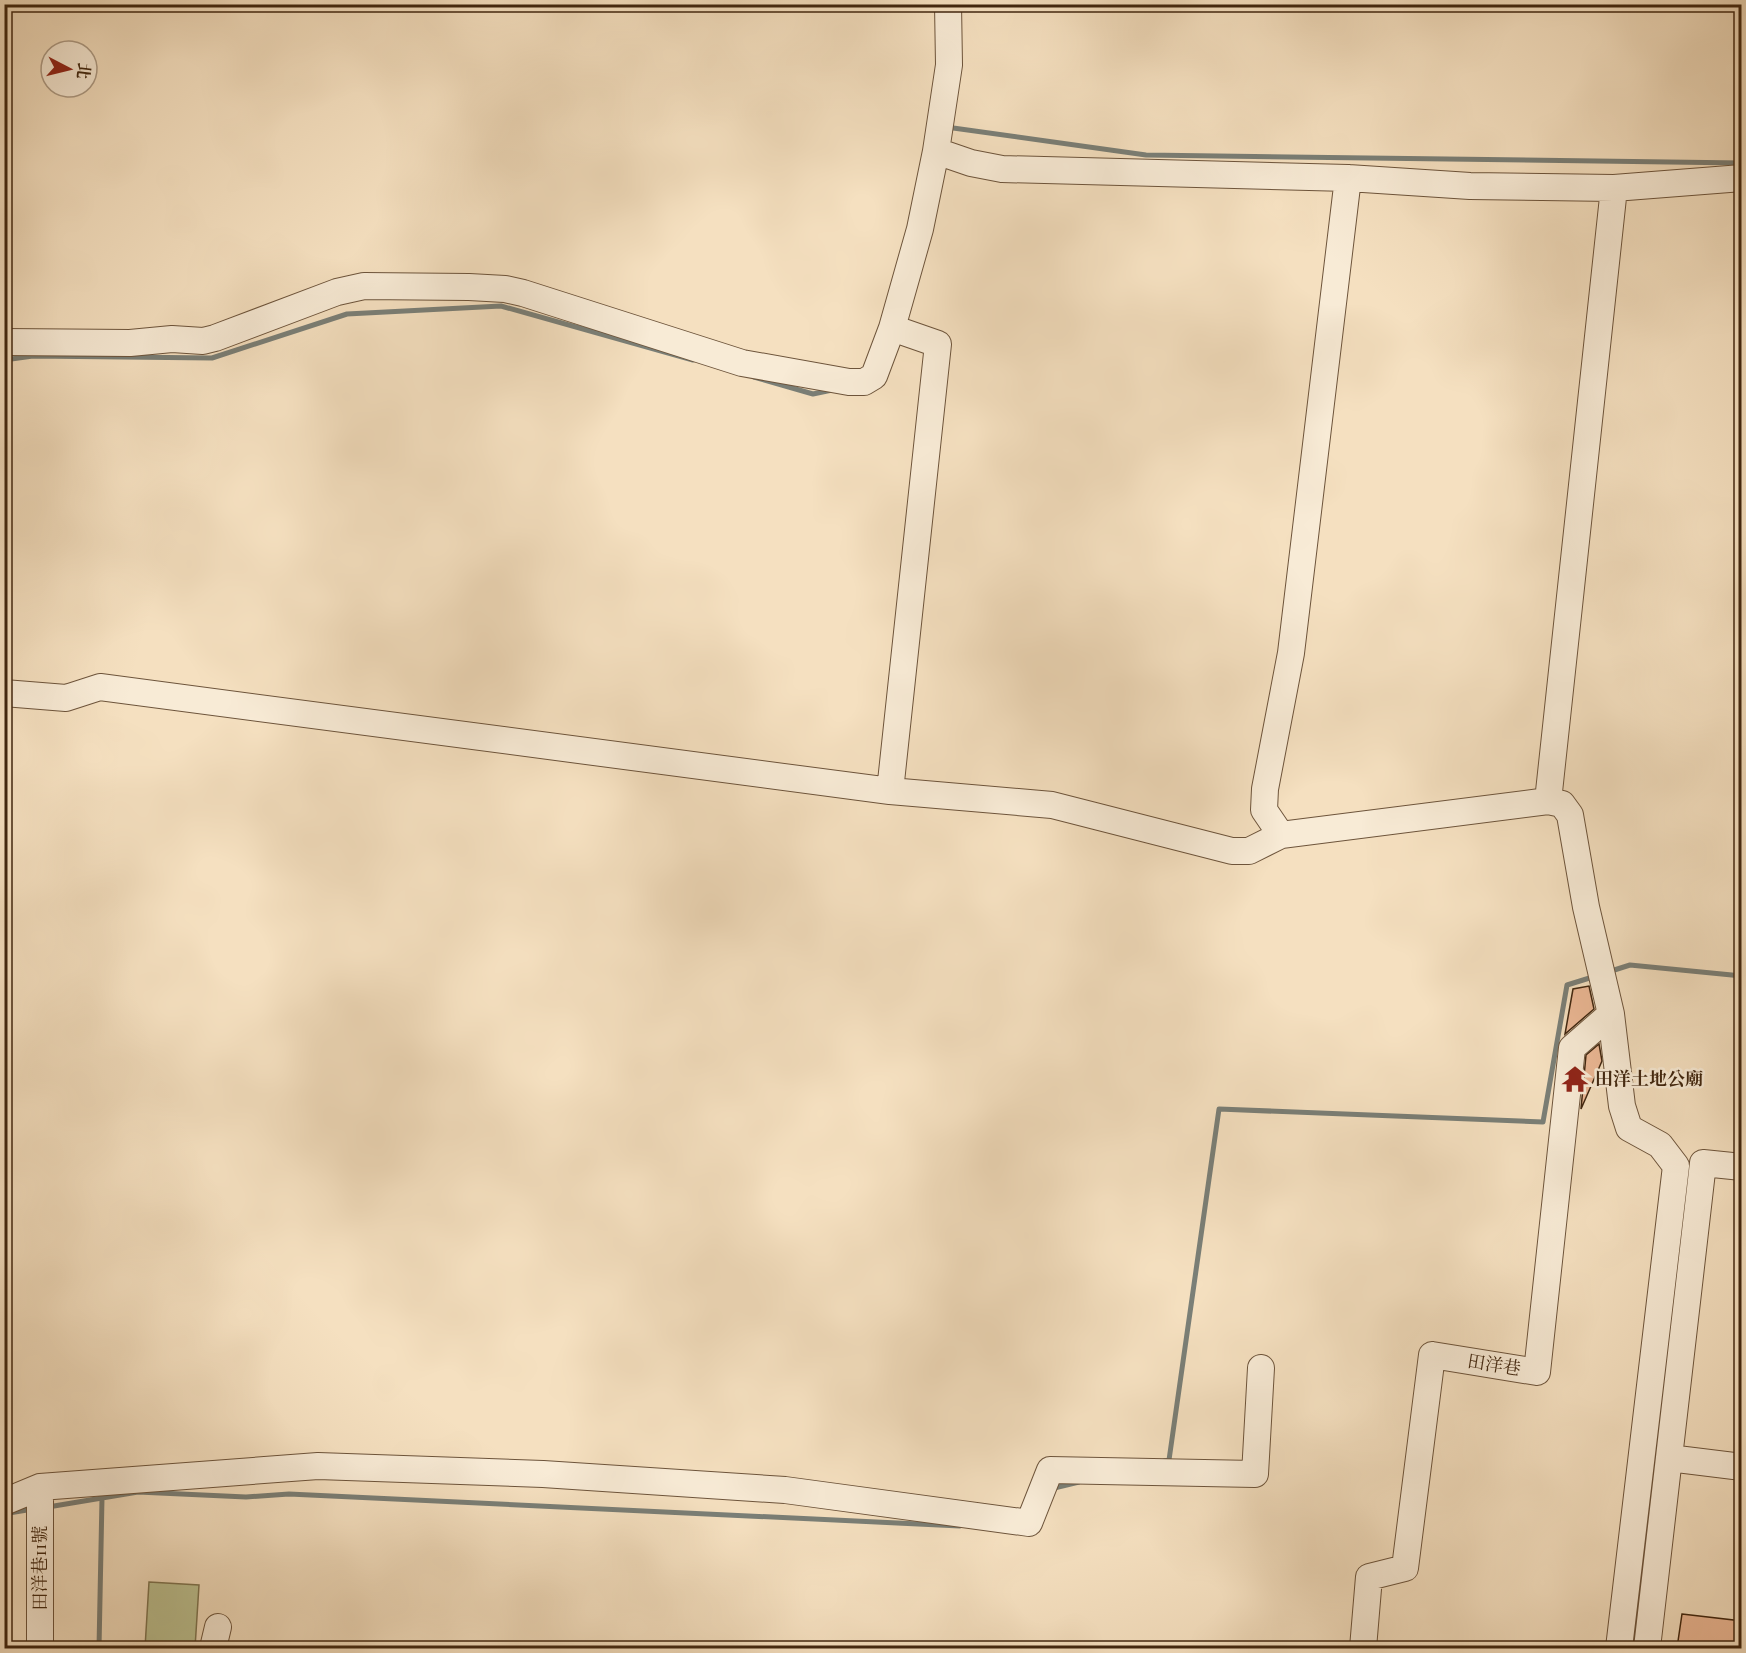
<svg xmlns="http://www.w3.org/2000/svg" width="1746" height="1653" viewBox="0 0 1746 1653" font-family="'IM FELL French Canon','Noto Serif TC',serif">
  <rect width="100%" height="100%" fill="#f5e0c0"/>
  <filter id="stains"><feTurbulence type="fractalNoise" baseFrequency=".00333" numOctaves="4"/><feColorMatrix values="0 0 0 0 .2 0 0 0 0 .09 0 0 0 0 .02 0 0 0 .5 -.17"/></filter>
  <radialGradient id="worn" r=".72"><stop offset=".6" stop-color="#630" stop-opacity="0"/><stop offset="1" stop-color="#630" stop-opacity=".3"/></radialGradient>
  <path fill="#bcc292" stroke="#7e7450" stroke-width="1.5" d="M149,1582L199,1585L195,1648H145Z"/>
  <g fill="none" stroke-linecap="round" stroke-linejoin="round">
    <path stroke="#7a7f77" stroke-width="5" d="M946,127L1146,155L1742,163
      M4,360L33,356L212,358L347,314L501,306L693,360
      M754,377L813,394L832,390
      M1608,972L1630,965L1742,976
      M1164,1461L1169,1460L1219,1109L1543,1122L1567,985L1596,976
      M1050,1489L1079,1482
      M48,1507L138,1492L246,1497L289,1494L960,1526
      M9,1513L33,1509
      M99,1648L102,1498"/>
  </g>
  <path fill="#ecb895" stroke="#40260f" stroke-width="1.5" d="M1589,986L1594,1009L1565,1034L1573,989Z
    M1599,1044L1602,1061L1581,1109L1586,1055Z
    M1682,1614L1742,1621V1648H1677Z"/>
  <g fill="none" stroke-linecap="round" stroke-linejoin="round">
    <defs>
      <path id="minor" d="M936,151L971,163L1002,169L1348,178L1470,186L1614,188L1742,178
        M1614,188L1548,801L1562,804L1570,815L1586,907L1611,1014L1622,1106L1629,1128L1660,1145L1676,1166L1619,1648
        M4,342L130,343L172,339L203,341L215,338L337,292L364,286L469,287L505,289L523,293L742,363L849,382H864L874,376L892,328L920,229L936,151L949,65L948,4
        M4,693L66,698L100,687L890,791L1052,805L1232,851H1249L1281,835L1548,801
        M890,791L938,344L892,328
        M1281,835L1264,810L1265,789L1291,653L1348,178
        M1669,1458L1742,1467
        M40,1487V1648
        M4,1502L40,1487L318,1466L543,1474L785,1490L1029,1523L1050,1470L1255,1474L1261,1368
        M213,1648L218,1627
        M1363,1648L1369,1577L1405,1568L1432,1355L1537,1372L1572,1048L1611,1014
        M1647,1648L1703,1163L1742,1167"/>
    </defs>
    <use href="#minor" stroke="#6d543b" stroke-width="28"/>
    <use href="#minor" stroke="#f8ebd6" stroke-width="26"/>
  </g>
  <defs>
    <symbol id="temple-bare" viewBox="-9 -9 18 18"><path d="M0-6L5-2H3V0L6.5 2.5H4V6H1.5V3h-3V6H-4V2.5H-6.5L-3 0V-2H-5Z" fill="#8f2418" stroke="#f8ebd6" stroke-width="2.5" paint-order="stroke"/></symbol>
  </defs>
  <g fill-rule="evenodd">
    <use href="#temple-bare" x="1556" y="1060" width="38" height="38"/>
  </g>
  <g text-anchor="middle" stroke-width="5" stroke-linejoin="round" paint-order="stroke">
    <g font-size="18" font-weight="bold" fill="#40260f" stroke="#f8ebd6" text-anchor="start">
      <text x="1595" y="1085">田洋土地公廟</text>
    </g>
    <g font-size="18" fill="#40260f" stroke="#f8ebd6">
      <text transform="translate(1494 1365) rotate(9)" y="6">田洋巷</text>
      <text transform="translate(40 1568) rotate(-90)" y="6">田洋巷11號</text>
    </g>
  </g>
  <rect width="1746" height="1653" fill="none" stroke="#f5e0c0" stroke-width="24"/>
  <rect x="6" y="6" width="1734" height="1641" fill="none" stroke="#40260f" stroke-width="3"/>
  <rect x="12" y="12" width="1722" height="1629" fill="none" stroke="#40260f" stroke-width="1.5"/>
  <g transform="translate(69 69) rotate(97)"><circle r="28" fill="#f8ebd6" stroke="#ae9c86" stroke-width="1.5"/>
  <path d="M0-4.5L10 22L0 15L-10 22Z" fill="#8f2418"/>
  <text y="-9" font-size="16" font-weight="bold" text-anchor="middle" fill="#40260f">北</text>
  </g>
  <rect width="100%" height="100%" filter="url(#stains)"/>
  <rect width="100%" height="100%" fill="url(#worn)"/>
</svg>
